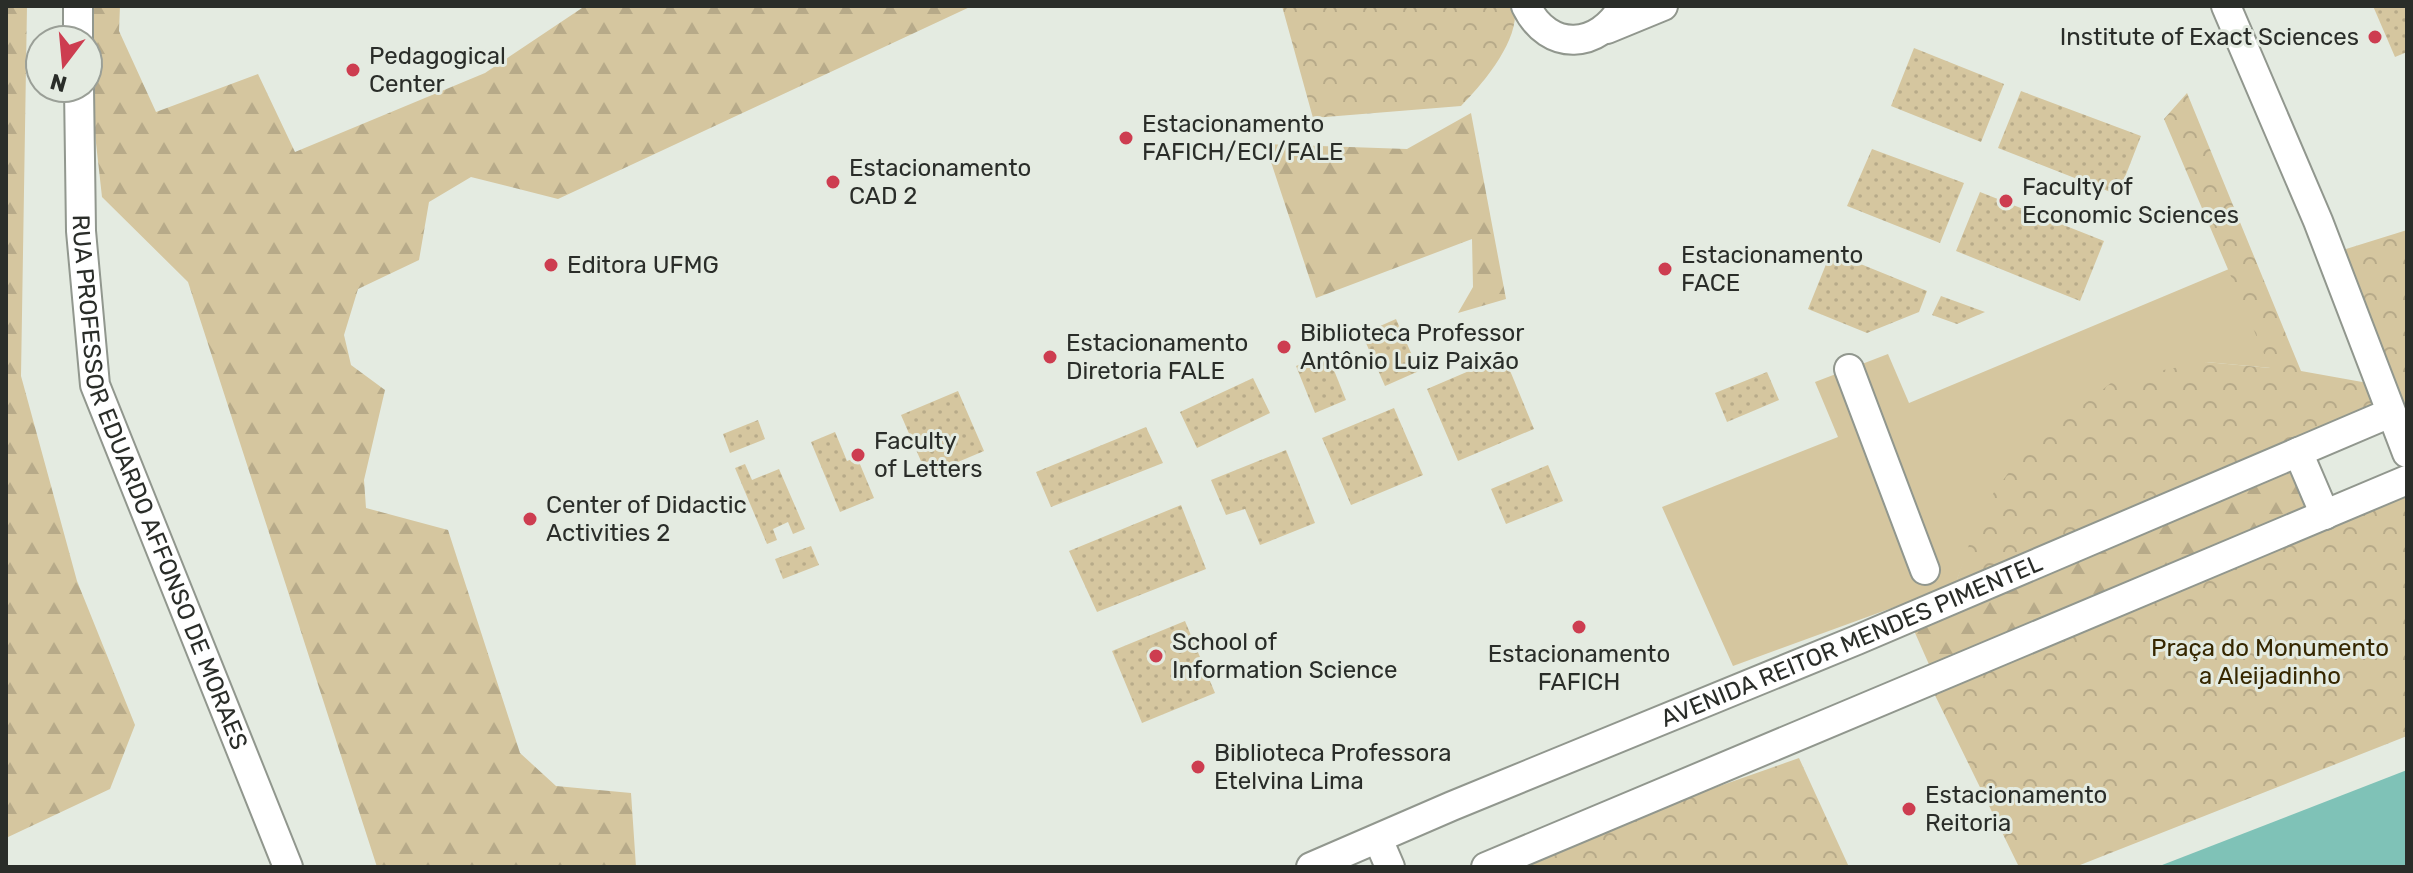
<svg xmlns="http://www.w3.org/2000/svg" width="2413" height="873" viewBox="0 0 2413 873" font-family="Rubik,sans-serif">
  <defs>
    <pattern id="forest-firs" width="22" height="20" patternUnits="userSpaceOnUse" patternTransform="scale(2)"><rect width="22" height="20" fill="#d5c69f"/><path d="M5 1l3.5 6h-7zM16 11l3.5 6h-7z" fill="#b7aa89"/></pattern>
    <pattern id="park-crowns" width="20" height="18" patternUnits="userSpaceOnUse" patternTransform="scale(2)"><rect width="20" height="18" fill="#d5c69f"/><path d="M2 6a3 3 0 1 1 6 0M12 15a3 3 0 1 1 6 0" fill="none" stroke="#b7aa89"/></pattern>
    <pattern id="garden-dots" width="8" height="8" patternUnits="userSpaceOnUse" patternTransform="scale(2)"><rect width="8" height="8" fill="#d5c69f"/><path d="M2 2h.1M6 6h.1" fill="none" stroke="#b7aa89" stroke-width="1.8" stroke-linecap="round"/></pattern>
  </defs>
  <rect width="100%" height="100%" fill="#e4ebe1"/>
  <path fill="#d5c69f" d="M2229,269L2271,368L2206,362L1966,556L1955,585L1733,666L1662,507L1838,437L1815,382L1888,354L1909,403Z"/>
  <path fill="url(#forest-firs)" d="M6,6H27L21,376L77,581L135,725L110,789L6,838Z
    M81,6H120L119,31L156,112L258,74L295,152L485,73L585,6H972L558,199L471,177L429,202L419,260L358,289L344,335L351,365L385,390L364,480L366,508L448,530L520,753L556,786L631,793L636,867H377L188,282L102,197L88,71V40Z
    M1471,113L1506,299L1458,313L1473,287L1472,239L1316,298L1265,144L1407,149Z
    M2298,452L2325,515L1935,678L1908,617Z"/>
  <path fill="url(#park-crowns)" d="M1282,6H1514C1522,38 1482,85 1461,106L1313,118Z
    M2187,93L2301,371L2379,385L2390,413L1955,585L1981,510L2009,472L2039,440L2116,379L2206,362L2270,368L2164,119Z
    M2407,230V436L2330,254Z
    M2407,480V736L2075,867H2019L1928,681Z
    M1799,758L1849,867H1522L1677,801Z"/>
  <path fill="url(#garden-dots)" d="M2373,6H2407V52L2395,57Z
    M1914,48L2004,84L1981,142L1891,106Z
    M2021,91L2141,136L2118,195L1998,148Z
    M1872,149L1964,183L1940,243L1847,206Z
    M1980,192L2104,241L2080,301L1956,251Z
    M1831,252L1927,291L1919,312L1867,333L1808,309Z
    M1941,296L1985,312L1957,324L1932,315Z
    M1396,319L1419,371L1385,386L1362,334Z
    M1327,353L1346,400L1315,413L1296,366Z
    M1504,356L1534,429L1458,461L1427,389Z
    M1767,372L1779,400L1727,422L1715,393Z
    M1253,378L1270,413L1197,448L1180,412Z
    M958,391L984,451L927,475L901,415Z
    M1394,408L1423,475L1351,505L1322,438Z
    M758,420L765,439L730,453L723,434Z
    M1146,427L1163,463L1051,507L1036,472Z
    M835,432L847,461L857,457L874,498L840,512L811,442Z
    M1286,450L1315,523L1260,545L1245,509L1226,515L1211,480Z
    M745,464L752,480L779,469L805,529L793,534L788,522L773,529L777,540L767,544L735,468Z
    M1548,465L1563,501L1506,524L1491,489Z
    M1181,505L1206,569L1097,612L1069,551Z
    M811,546L819,565L783,579L775,559Z
    M1185,621L1215,693L1142,723L1112,651Z"/>
  <path fill="#7fc2b7" d="M2407,770V867H2157Z"/>
  <g fill="none" stroke-linecap="round" stroke-linejoin="round">
    <defs>
      <g id="street">
        <path d="M78,6V40"/>
        <path d="M1526,6C1549,53 1599,49 1623,6"/>
        <path d="M2226,6L2318,221L2407,453"/>
        <path d="M1607,29L1663,6"/>
        <path id="s1" d="M79,88L81,231L95,385L288,867"/>
        <path d="M1849,369L1925,570"/>
        <path d="M2298,452L2325,515"/>
        <path d="M1378,839L1390,867"/>
        <path id="s2" d="M1311,867L1452,806L1857,640L2390,413"/>
        <path d="M1486,867L2407,480"/>
      </g>
    </defs>
    <use href="#street" stroke="#91978e" stroke-width="32"/>
    <use href="#street" stroke="#fff" stroke-width="28"/>
  </g>
  <g fill="#cd3d50" stroke="#e4ebe1" stroke-width="3">
    <circle cx="2375" cy="37" r="8"/>
    <circle cx="353" cy="70" r="8"/>
    <circle cx="1126" cy="138" r="8"/>
    <circle cx="833" cy="182" r="8"/>
    <circle cx="2006" cy="201" r="8"/>
    <circle cx="551" cy="265" r="8"/>
    <circle cx="1665" cy="269" r="8"/>
    <circle cx="1284" cy="347" r="8"/>
    <circle cx="1050" cy="357" r="8"/>
    <circle cx="858" cy="455" r="8"/>
    <circle cx="530" cy="519" r="8"/>
    <circle cx="1579" cy="627" r="8"/>
    <circle cx="1156" cy="656" r="8"/>
    <circle cx="1198" cy="767" r="8"/>
    <circle cx="1909" cy="809" r="8"/>
  </g>
  <g text-anchor="middle" stroke-width="6" stroke-linejoin="round" paint-order="stroke">
    <g font-size="24" fill="#2a2d29" stroke="#e4ebe1" text-anchor="start">
      <text x="2359" y="45" text-anchor="end">Institute of Exact Sciences</text>
      <text x="369" y="64">Pedagogical<tspan x="369" dy="28">Center</tspan></text>
      <text x="1142" y="132">Estacionamento<tspan x="1142" dy="28">FAFICH/ECI/FALE</tspan></text>
      <text x="849" y="176">Estacionamento<tspan x="849" dy="28">CAD 2</tspan></text>
      <text x="2022" y="195">Faculty of<tspan x="2022" dy="28">Economic Sciences</tspan></text>
      <text x="1681" y="263">Estacionamento<tspan x="1681" dy="28">FACE</tspan></text>
      <text x="567" y="273">Editora UFMG</text>
      <text x="1300" y="341">Biblioteca Professor<tspan x="1300" dy="28">Antônio Luiz Paixão</tspan></text>
      <text x="1066" y="351">Estacionamento<tspan x="1066" dy="28">Diretoria FALE</tspan></text>
      <text x="874" y="449">Faculty<tspan x="874" dy="28">of Letters</tspan></text>
      <text x="546" y="513">Center of Didactic<tspan x="546" dy="28">Activities 2</tspan></text>
      <text x="1172" y="650">School of<tspan x="1172" dy="28">Information Science</tspan></text>
      <text x="1579" y="662" text-anchor="middle">Estacionamento<tspan x="1579" dy="28">FAFICH</tspan></text>
      <text x="1214" y="761">Biblioteca Professora<tspan x="1214" dy="28">Etelvina Lima</tspan></text>
      <text x="1925" y="803">Estacionamento<tspan x="1925" dy="28">Reitoria</tspan></text>
    </g>
    <g font-size="24" fill="#2a2d29" stroke="#e4ebe1">
      <text dy="8" stroke="none"><textPath href="#s1" startOffset="408">RUA PROFESSOR EDUARDO AFFONSO DE MORAES</textPath></text>
      <text dy="8" stroke="none"><textPath href="#s2" startOffset="586">AVENIDA REITOR MENDES PIMENTEL</textPath></text>
    </g>
    <g font-size="24" fill="#362700" stroke="#e4ebe1">
      <text x="2270" y="656">Praça do Monumento<tspan x="2270" dy="28">a Aleijadinho</tspan></text>
    </g>
  </g>
  <rect width="2413" height="873" fill="none" stroke="#2a2d29" stroke-width="16"/>
  <g transform="translate(64 64) rotate(196)"><circle r="38" fill="#e4ebe1" stroke="#9a9f97" stroke-width="2"/>
  <path d="M0-6L14 30L0 20L-14 30Z" fill="#cd3d50"/>
  <text y="-12" font-size="22" font-weight="bold" text-anchor="middle" fill="#2a2d29">N</text>
  </g>
</svg>
